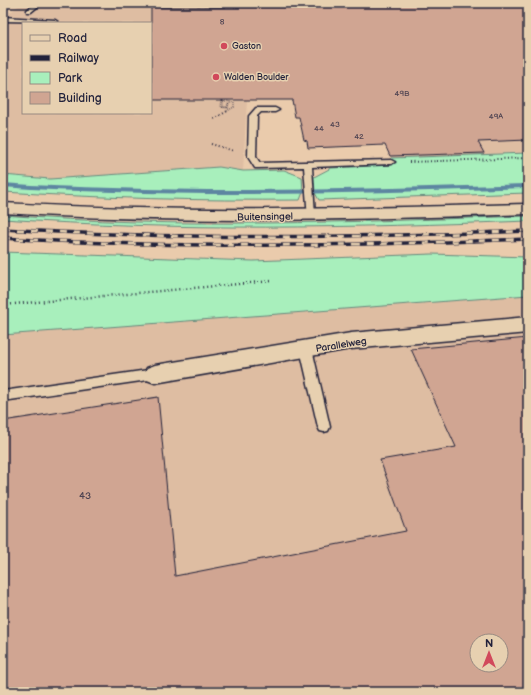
<svg xmlns="http://www.w3.org/2000/svg" width="531" height="695" viewBox="0 0 531 695" font-family="'Balsamiq Sans',sans-serif">
  <rect width="100%" height="100%" fill="#eacbac"/>
  <filter id="ink" filterUnits="userSpaceOnUse"><feTurbulence type="fractalNoise" baseFrequency=".025" numOctaves="2"/><feDisplacementMap in="SourceGraphic" scale="8" xChannelSelector="R" yChannelSelector="G"/><feConvolveMatrix kernelMatrix="1 2 1 2 8 2 1 2 1" color-interpolation-filters="sRGB"/></filter>
  <g filter="url(#ink)">
    <path fill="#debda2" fill-rule="evenodd" d="M22,3H528V153L391,158L363,95L328,99L247,100L243,171L219,167L50,179L3,175V18ZM23,23H151V113H23Z
      M528,295V692H3V335ZM477,641H501V665H477Z"/>
    <path fill="#a8efbc" stroke="#65887c" d="M528,153V193L319,200L315,193L314,177L331,168L393,165L391,158Z
      M219,167L243,171L284,170L302,177L303,192L300,200C200,201 102,198 3,192V175L50,179Z
      M3,215C178,229 353,222 528,216V221C353,228 178,231 3,219Z
      M3,252L253,261L432,254L528,257V295L3,335Z"/>
    <g fill="none" stroke-linecap="round" stroke-linejoin="round">
      <path fill="#5d86a1" fill-rule="evenodd" d="M9,3H14L3,10V7Z
        M3,183C40,186 77,187 115,188C252,193 390,188 528,184V188C390,192 252,197 115,192C77,191 40,190 3,187Z"/>
    </g>
    <path fill="#d0a592" stroke="#22223b" fill-rule="evenodd" d="M313,3H528V140L478,142L484,153L390,156L385,145L308,148L307,141L304,140L299,117H295L292,100H151V7H313Z
      M528,338V692H3V421L158,397L175,576L406,531L380,460L456,447L411,349ZM477,641H501V665H477Z"/>
    <g fill="none" stroke-linecap="round" stroke-linejoin="round">
      <defs>
        <path id="service" d="M36,3H42L31,12H27V10Z
          M3,17L55,20L58,22L3,21Z
          M256,108H275L279,110L275,112H261L257,116L256,157L260,163L391,160L395,162L391,164L312,167L315,216L311,219L308,218L304,167L258,168H255L248,157L249,116Z
          M306,345L310,346L312,349L330,427L328,431L324,432L320,431L318,427L300,349L302,346Z
          M155,369L159,371L161,374L159,377L155,379L3,401V391Z"/>
        <path id="minor" d="M3,203C178,213 353,209 528,204V214C353,220 178,224 3,213Z
          M528,317V333L351,349L155,383L147,380L144,374L147,368L155,365L351,333Z"/>
      </defs>
      <use href="#service" stroke="#22223b" stroke-width="3"/>
      <use href="#minor" stroke="#22223b" stroke-width="3"/>
      <path stroke="#22223b" stroke-width="1.5" stroke-dasharray="0.5 1.5" stroke-linecap="butt" d="M222,100L221,107L228,108L229,102
        M223,101H229L227,107H223Z
        M227,111L234,107V102H229"/>
      <path stroke="#22223b" stroke-width="2" stroke-dasharray="1 2.5" stroke-linecap="butt" d="M214,119L229,110
        M211,144L234,151
        M409,162L528,158"/>
      <path stroke="#22223b" stroke-width="2.5" stroke-dasharray="1 3" stroke-linecap="butt" d="M3,305L272,281"/>
      <use href="#service" fill="#e7d0b0" fill-rule="evenodd"/>
      <use href="#minor" fill="#e7d0b0" fill-rule="evenodd"/>
      <defs>
        <path id="rail" d="M3,229C178,240 353,238 528,231
          M3,238C178,249 353,246 528,239"/>
      </defs>
      <use href="#rail" stroke="#22223b" stroke-width="3.5"/>
      <use href="#rail" stroke="#e7d0b0" stroke-width="2.5" stroke-dasharray="7" stroke-linecap="butt"/>
    </g>
  </g>
  <g fill="#d1495b" stroke="#e7d0b0" stroke-width="1.5">
    <circle cx="224" cy="46" r="4"/>
    <circle cx="216" cy="77" r="4"/>
  </g>
  <g text-anchor="middle" stroke-width="3" stroke-linejoin="round" paint-order="stroke">
    <g font-size="8" fill="#4e4351">
      <text x="222" y="24">8</text>
      <text x="402" y="96">49B</text>
      <text x="496" y="119">49A</text>
      <text x="335" y="127">43</text>
      <text x="319" y="131">44</text>
      <text x="359" y="139">42</text>
    </g>
    <g font-size="9" fill="#22223b" stroke="#e7d0b0" text-anchor="start">
      <text x="232" y="49">Gaston</text>
      <text x="224" y="80">Walden Boulder</text>
    </g>
    <g font-size="10" fill="#22223b" stroke="#e7d0b0">
      <text transform="translate(265 216) rotate(-1)" y="4">Buitensingel</text>
      <text transform="translate(341 344) rotate(-9)" y="4">Parallelweg</text>
    </g>
    <g font-size="10" fill="#4e4351">
      <text x="85" y="499">43</text>
    </g>
  </g>
  <rect width="531" height="695" fill="none" stroke="#e7d0b0" stroke-width="16"/>
  <rect x="8" y="8" width="515" height="679" fill="none" stroke="#22223b" stroke-width="1.5" filter="url(#ink)"/>
  <rect x="22" y="22" width="130" height="92" fill="#e7d0b0" stroke="#988a81"/>
  <rect x="30" y="35" width="20" height="6" fill="#e7d0b0" stroke="#988a81"/>
  <text x="58" y="42" font-size="12" fill="#22223b">Road</text>
  <rect x="30" y="55" width="20" height="6" fill="#22223b" stroke="#988a81"/>
  <text x="58" y="62" font-size="12" fill="#22223b">Railway</text>
  <rect x="30" y="72" width="20" height="12" fill="#a8efbc" stroke="#988a81"/>
  <text x="58" y="82" font-size="12" fill="#22223b">Park</text>
  <rect x="30" y="92" width="20" height="12" fill="#d0a592" stroke="#988a81"/>
  <text x="58" y="102" font-size="12" fill="#22223b">Building</text>
  <g transform="translate(489 653)"><circle r="19" fill="#e7d0b0" stroke="#988a81"/>
  <path d="M0-3L7 15L0 10L-7 15Z" fill="#d1495b"/>
  <text y="-6" font-size="11" font-weight="bold" text-anchor="middle" fill="#22223b">N</text>
  </g>
</svg>
